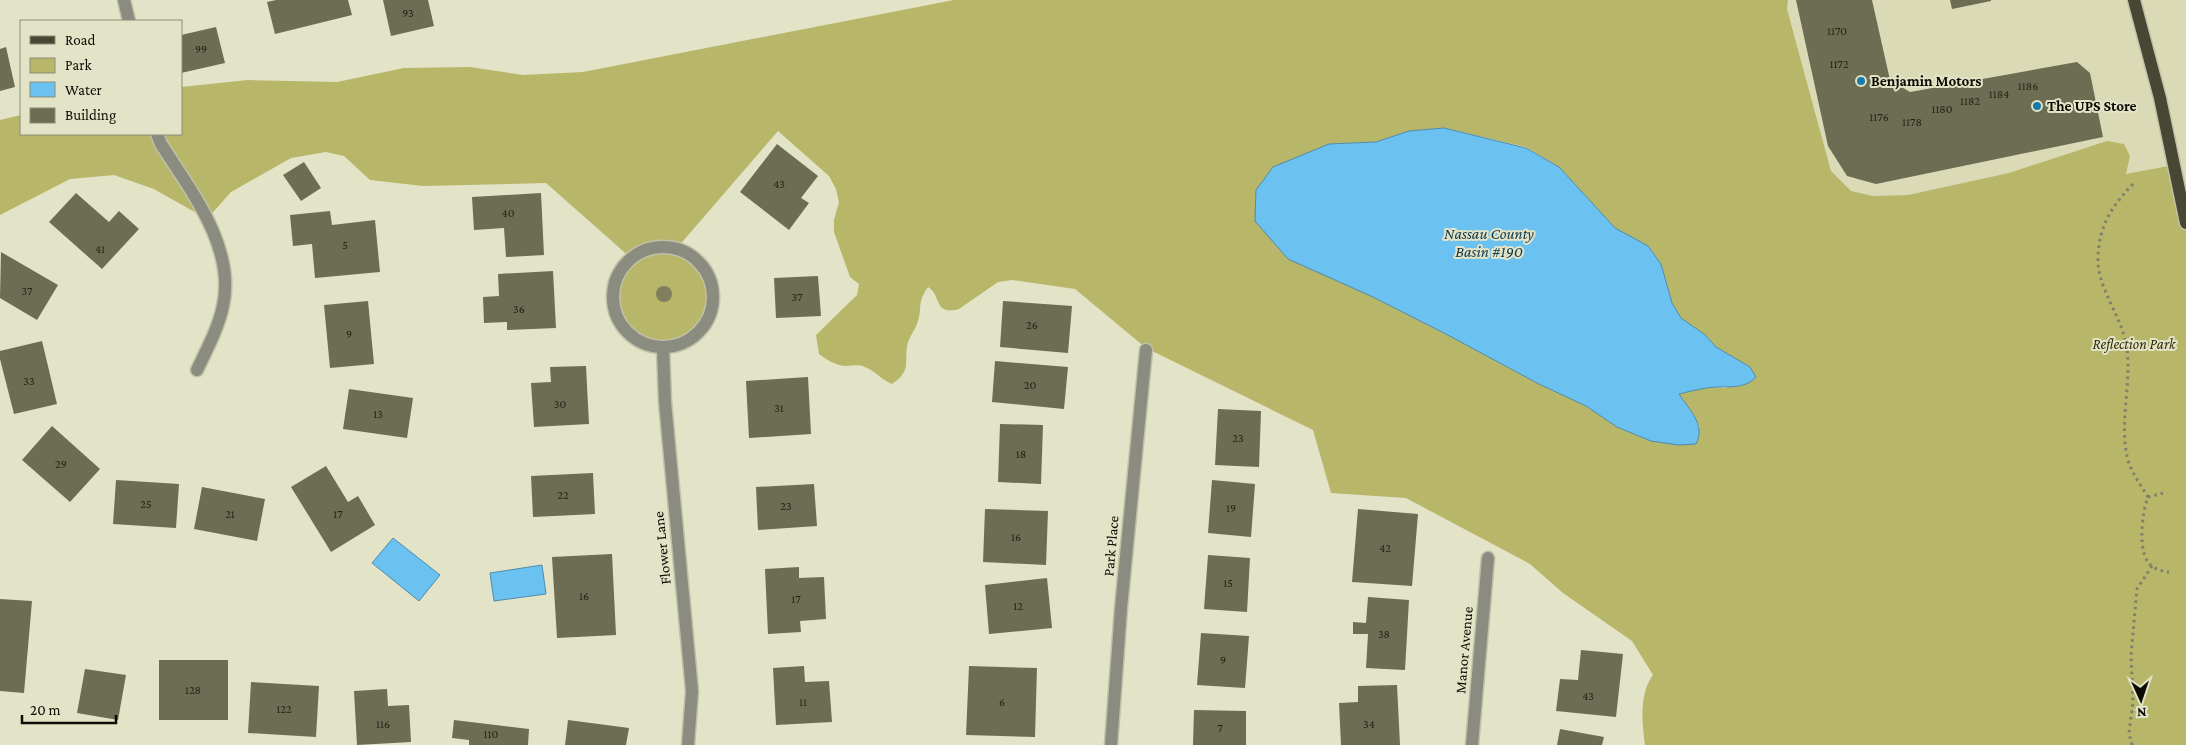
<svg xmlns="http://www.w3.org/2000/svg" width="2186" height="745" viewBox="0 0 2186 745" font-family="'Crimson Pro',serif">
  <rect width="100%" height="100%" fill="#e3e3c7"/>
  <path fill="#dadab6" d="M1785,0H2186V224L1846,226Z"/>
  <path fill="#b7b669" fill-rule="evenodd" d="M954,0H1788L1787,9L1831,171L1851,191L1873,196L1908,195L2009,173L2107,141L2124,144L2130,156L2126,174L2174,165L2186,224V745H1645C1642,722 1639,694 1653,675L1632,641L1563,593L1530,564L1406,498L1331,493L1313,430L1146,348L1075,289L1012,280L998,282L959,309C933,316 942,295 928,287C916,304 923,309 917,324C914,331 910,336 908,342C903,362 913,370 892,384C882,380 875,371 865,367C858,364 852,366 845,366C835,365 827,360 819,354L816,335L857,295L859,284L850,277L834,232V220L839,202L836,189L829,176L778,131L677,248C686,254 697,258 704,268C744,325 654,382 619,321C605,297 616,278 631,258L546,183L423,186L370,180L344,156L326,152L291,158L231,192L207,219L154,189L114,175L70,179L0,215V120L21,115V134H181V87L248,80L337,82L404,68L470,67L523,75L583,72ZM1444,128L1526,147L1559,167L1615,228L1649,247L1661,264L1672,303L1681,318L1704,334L1716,347L1750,367L1726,388L1707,387L1679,394L1700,427L1651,441L1617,427L1586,406L1539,384L1444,333L1373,297L1329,144L1376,142L1409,131Z"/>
  <path fill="#6bc2f0" stroke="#4e8ba9" d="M1444,128L1526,148L1559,167L1615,228L1648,246L1661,264L1672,303L1681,318L1704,334L1716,347L1750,367L1756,377C1743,391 1725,385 1707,388C1698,389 1688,392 1679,394C1689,410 1706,424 1696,444L1678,445L1651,441L1617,427L1586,406L1539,384L1444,333L1373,297L1288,259L1255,221L1256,190L1273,167L1329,144L1376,142L1409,131Z
    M393,538L440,575L419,601L372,563Z
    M542,565L546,594L494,601L490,573Z"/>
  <path fill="#6d6d54" d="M276,0H348L352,15L275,34L267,2Z
    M383,0H428L434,26L391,36Z
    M1796,0H1872L1890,80L1910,92L2077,62L2090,73L2103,137L1876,184L1847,176L1828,146Z
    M1950,0H1991V1L1952,9Z
    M216,27L225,63L181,73V35Z
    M6,47L15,87L0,91V49Z
    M777,144L818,176L801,198L809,203L789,230L740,192Z
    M304,162L321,188L301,201L283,175Z
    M76,193L109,222L119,211L139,229L102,269L49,222Z
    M541,193L544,255L506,257L504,228L474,230L472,197Z
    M330,211L332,225L375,220L380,272L315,278L312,244L293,246L290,215Z
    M1,252L58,285L37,320L0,298Z
    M553,271L556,328L507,330V322L484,323L483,297L499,296L498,274Z
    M818,276L821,316L776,318L774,278Z
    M368,301L374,364L330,368L324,305Z
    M1003,301L1072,306L1068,353L1000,347Z
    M42,341L57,404L14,414L0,359V351Z
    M995,361L1068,367L1064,409L992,402Z
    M586,366L589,424L534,427L531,383L551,382L550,367Z
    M808,377L811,434L749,438L746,381Z
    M349,389L413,398L407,438L343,429Z
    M1218,409L1261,411L1259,467L1215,465Z
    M1000,424L1043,425L1041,484L998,482Z
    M52,426L100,469L70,502L22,460Z
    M326,466L348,502L358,496L375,525L331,552L291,487Z
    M593,473L595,514L533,517L531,476Z
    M116,480L179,484L176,528L113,524Z
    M1212,480L1255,484L1251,537L1208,533Z
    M814,484L817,526L758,530L756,487Z
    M202,487L265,499L257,541L194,529Z
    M985,509L1048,511L1046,565L983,562Z
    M1358,509L1418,514L1412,586L1352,582Z
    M612,554L616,635L557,638L552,557Z
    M1208,555L1250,558L1247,612L1204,609Z
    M799,567V578L824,577L826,619L800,621L801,632L768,634L765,569Z
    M1047,578L1052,628L989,634L985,585Z
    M1368,597L1409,600L1405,670L1366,668L1368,634H1353V622L1366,623Z
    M0,599L32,601L24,693L0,691Z
    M1201,633L1249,636L1245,688L1197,685Z
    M1581,650L1623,654L1616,717L1556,711L1560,679L1578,680Z
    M159,660H228V720H159Z
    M804,666L805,682L829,681L832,722L776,725L773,668Z
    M969,666L1037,668L1035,737L966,735Z
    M85,669L126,675L118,720L77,713Z
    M251,682L319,686L316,737L248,733Z
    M1397,685L1400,745H1341L1339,703L1358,702V686Z
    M387,689L388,706L409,705L411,742L357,745L354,691Z
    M1194,710L1246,711V745H1193Z
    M454,720L529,729L528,745H469V740L452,738Z
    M568,720L629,728L626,745H565Z
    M1560,729L1604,737L1602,745H1557Z"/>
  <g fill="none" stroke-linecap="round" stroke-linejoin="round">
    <defs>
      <path id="minor" d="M124,0L129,21
        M157,134L161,144C190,190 236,247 223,306C218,329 207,349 197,370
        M613 297a50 50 0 1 1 100 0a50 50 0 1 1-100 0Z
        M663,348L665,402L692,691L688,745
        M1111,745L1121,608L1146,350
        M1472,745L1488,558"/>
      <path id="major" d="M2134,0L2160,98L2186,223"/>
    </defs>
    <use href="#minor" stroke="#c1c1a8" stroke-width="15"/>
    <use href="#major" stroke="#c1c1a8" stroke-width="15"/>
    <path stroke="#7f7f6c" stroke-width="3" stroke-dasharray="2.5 4" stroke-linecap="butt" d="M2133,184C2111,207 2098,227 2098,261C2098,287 2120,315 2126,343C2133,380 2119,419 2127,456C2130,471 2140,484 2148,497C2142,512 2138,549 2148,562C2153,569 2161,571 2169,572
      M2148,497L2167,492
      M2132,745L2129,733L2133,702L2131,655L2137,589L2152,566"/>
    <use href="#minor" stroke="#8b8c80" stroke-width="12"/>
    <use href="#major" stroke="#474733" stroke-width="12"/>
  </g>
  <circle fill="#7f7f5e" cx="664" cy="294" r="8"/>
  <g fill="#167ba6" stroke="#e3e3c7" stroke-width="2">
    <circle cx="1861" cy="81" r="5"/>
    <circle cx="2037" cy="106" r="5"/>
  </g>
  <g text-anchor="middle" stroke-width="4" stroke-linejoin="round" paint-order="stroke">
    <g font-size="12" fill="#242418">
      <text x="408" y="17">93</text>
      <text x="1837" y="35">1170</text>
      <text x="201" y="53">99</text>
      <text x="1839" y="68">1172</text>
      <text x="2028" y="90">1186</text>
      <text x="1999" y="98">1184</text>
      <text x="1970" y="105">1182</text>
      <text x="1942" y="113">1180</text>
      <text x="1879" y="121">1176</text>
      <text x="1912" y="126">1178</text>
      <text x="779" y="188">43</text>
      <text x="508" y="217">40</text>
      <text x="345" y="249">5</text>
      <text x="100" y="253">41</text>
      <text x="27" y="295">37</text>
      <text x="797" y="301">37</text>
      <text x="519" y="313">36</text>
      <text x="1032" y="329">26</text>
      <text x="349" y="338">9</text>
      <text x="29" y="385">33</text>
      <text x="1030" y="389">20</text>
      <text x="560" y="408">30</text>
      <text x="779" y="412">31</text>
      <text x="378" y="418">13</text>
      <text x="1238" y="442">23</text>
      <text x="1021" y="458">18</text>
      <text x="61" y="468">29</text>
      <text x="563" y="499">22</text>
      <text x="146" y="508">25</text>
      <text x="786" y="510">23</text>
      <text x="1231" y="512">19</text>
      <text x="230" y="518">21</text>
      <text x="338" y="518">17</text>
      <text x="1016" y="541">16</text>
      <text x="1385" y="552">42</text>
      <text x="1228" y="587">15</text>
      <text x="584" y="600">16</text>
      <text x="796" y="603">17</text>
      <text x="1018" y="610">12</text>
      <text x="1384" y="638">38</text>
      <text x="1223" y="664">9</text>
      <text x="193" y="694">128</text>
      <text x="1588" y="700">43</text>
      <text x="803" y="706">11</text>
      <text x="1002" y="706">6</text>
      <text x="284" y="713">122</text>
      <text x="383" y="728">116</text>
      <text x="1369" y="728">34</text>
      <text x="1220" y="732">7</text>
      <text x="491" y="738">110</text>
    </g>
    <g font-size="15" font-weight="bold" fill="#0c0c04" stroke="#e3e3c7" text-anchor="start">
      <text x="1871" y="86">Benjamin Motors</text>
      <text x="2047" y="111">The UPS Store</text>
    </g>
    <g font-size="15" font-style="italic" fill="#2e2e08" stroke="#e3e3c7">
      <text x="2134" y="349">Reflection Park</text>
    </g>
    <g font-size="15" fill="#0c0c04" stroke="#e3e3c7">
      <text transform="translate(1111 546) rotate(-85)" y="5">Park Place</text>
      <text transform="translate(662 548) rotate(-96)" y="5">Flower Lane</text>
      <text transform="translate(1464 650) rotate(-85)" y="5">Manor Avenue</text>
    </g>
    <g font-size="16" font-style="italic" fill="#10374a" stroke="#e3e3c7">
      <text x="1489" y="239">Nassau County<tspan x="1489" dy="18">Basin #190</tspan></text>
    </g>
  </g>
  <rect x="20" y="20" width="162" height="115" fill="#e3e3c7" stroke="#8d8d79"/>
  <rect x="30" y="36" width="25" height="8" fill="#474733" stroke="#8d8d79"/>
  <text x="65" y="45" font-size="15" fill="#0c0c04">Road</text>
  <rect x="30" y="58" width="25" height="15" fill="#b7b669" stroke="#8d8d79"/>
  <text x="65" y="70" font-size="15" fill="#0c0c04">Park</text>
  <rect x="30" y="82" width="25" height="15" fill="#6bc2f0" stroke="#8d8d79"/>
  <text x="65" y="95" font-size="15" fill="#0c0c04">Water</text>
  <rect x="30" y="108" width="25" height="15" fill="#6d6d54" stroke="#8d8d79"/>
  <text x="65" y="120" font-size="15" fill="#0c0c04">Building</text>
  <g transform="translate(2141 700) rotate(177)" stroke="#e3e3c7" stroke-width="4" paint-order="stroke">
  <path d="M0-4L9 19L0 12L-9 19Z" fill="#0c0c04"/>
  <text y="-8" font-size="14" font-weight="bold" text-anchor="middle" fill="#0c0c04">N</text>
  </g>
  <path d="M22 715v8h94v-8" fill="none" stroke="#0c0c04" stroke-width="2.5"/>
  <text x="30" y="715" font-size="15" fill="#0c0c04" stroke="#e3e3c7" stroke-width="4" paint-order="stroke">20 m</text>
</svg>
